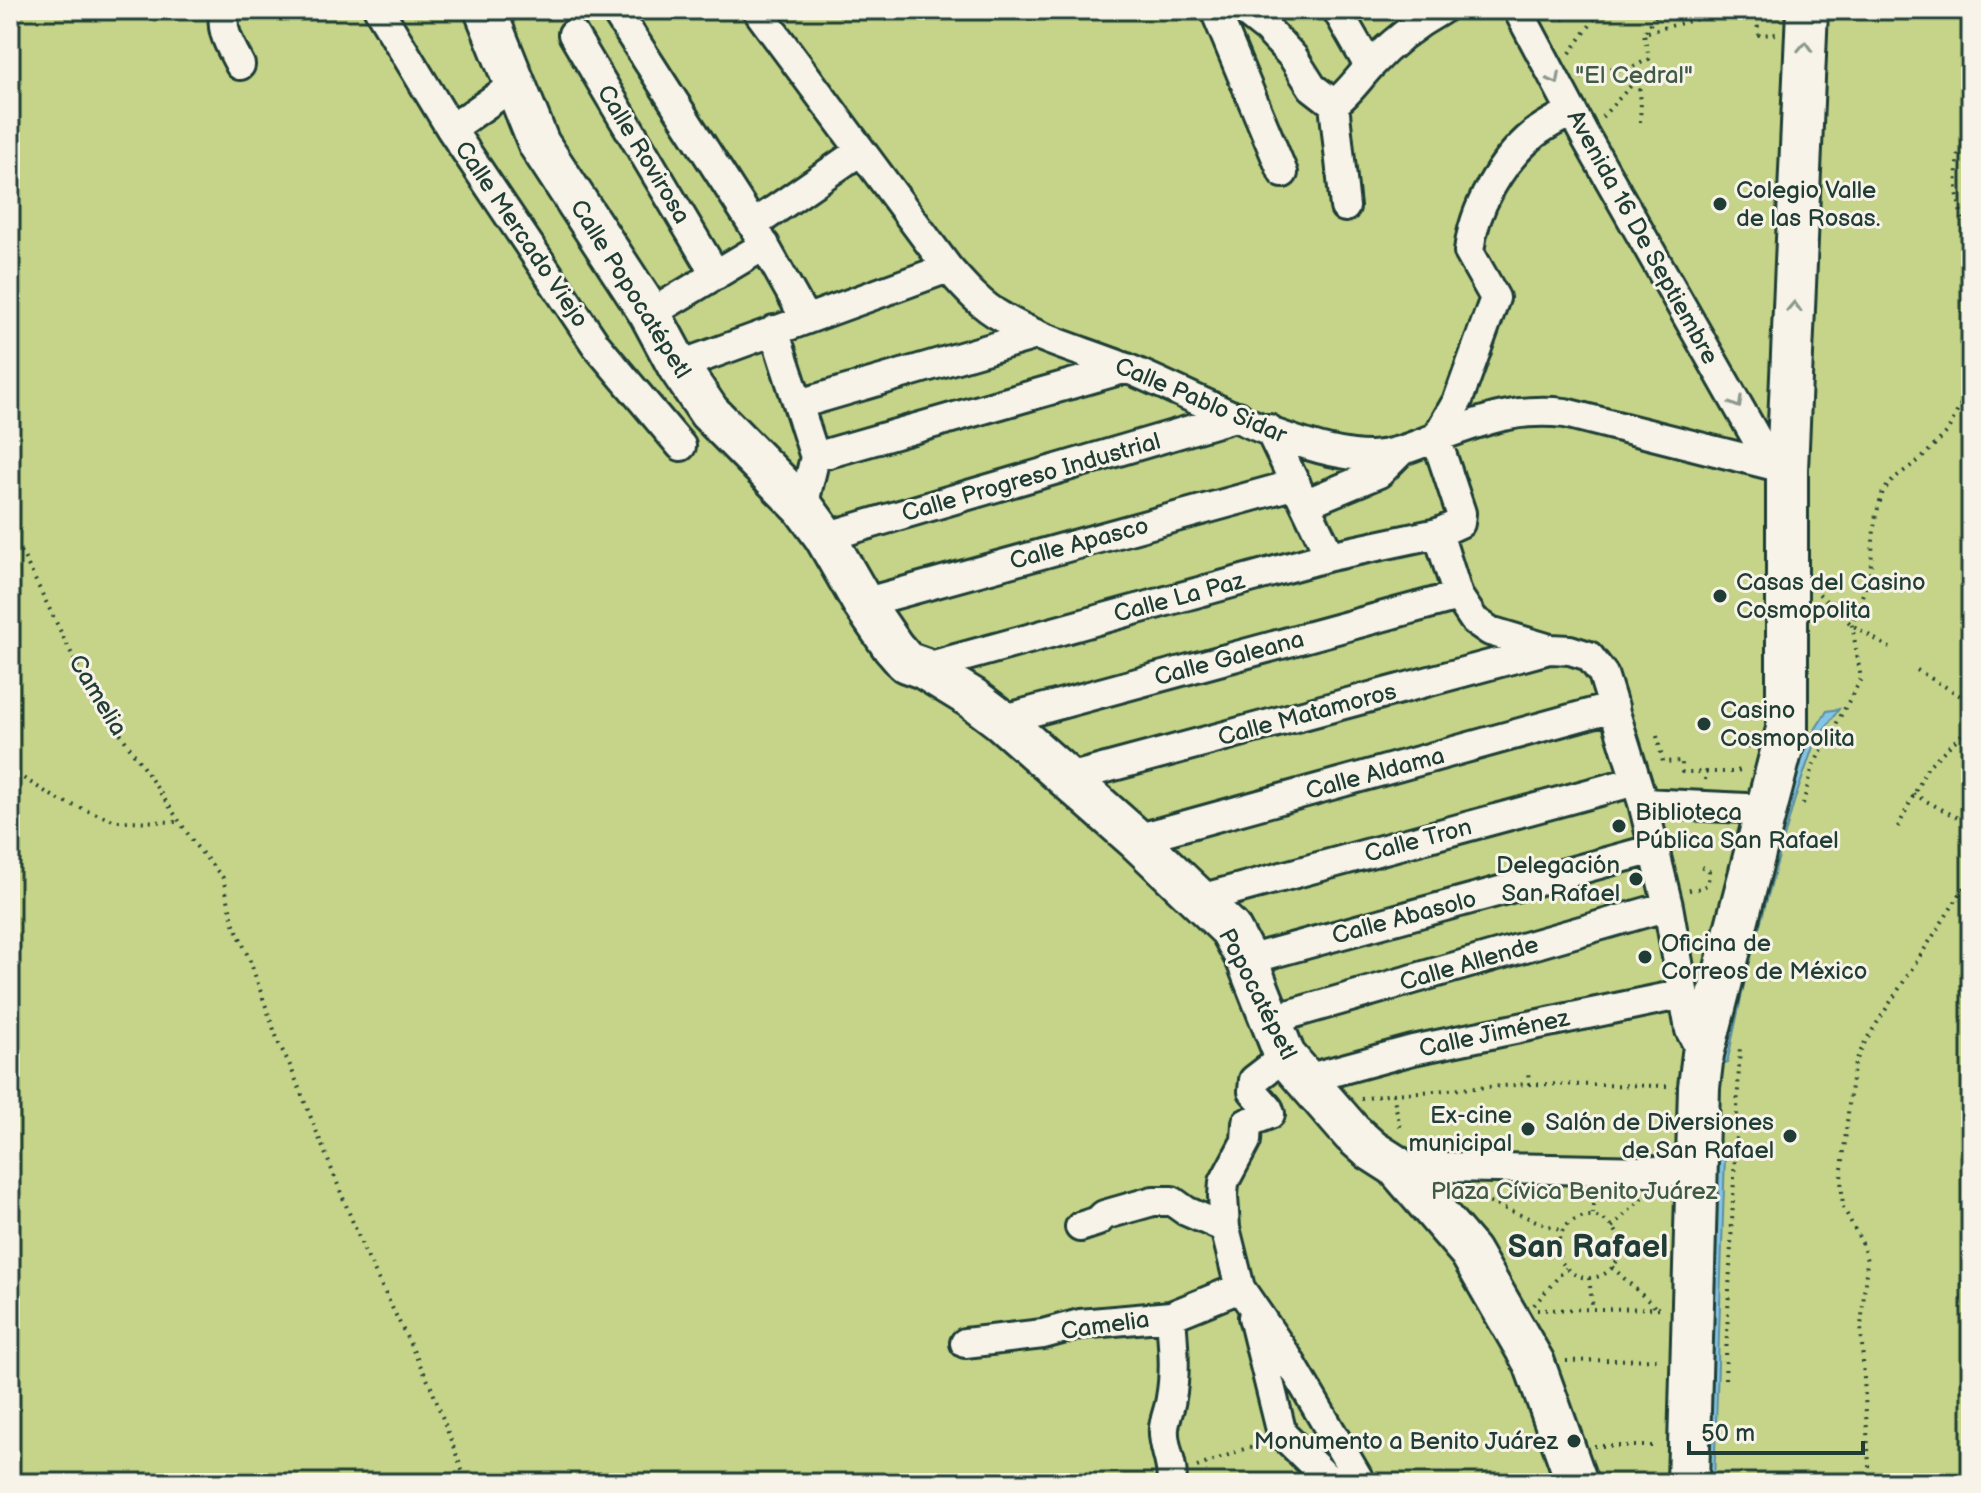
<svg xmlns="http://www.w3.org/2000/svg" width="1981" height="1493" viewBox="0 0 1981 1493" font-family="'Balsamiq Sans',sans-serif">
  <rect width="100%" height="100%" fill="#f2ded4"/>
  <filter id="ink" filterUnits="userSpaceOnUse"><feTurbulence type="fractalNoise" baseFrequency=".0125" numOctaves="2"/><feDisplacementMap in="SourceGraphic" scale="16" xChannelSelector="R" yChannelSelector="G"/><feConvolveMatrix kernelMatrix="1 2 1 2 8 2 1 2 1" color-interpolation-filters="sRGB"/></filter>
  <g filter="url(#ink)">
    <path fill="#c5d488" stroke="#72885e" stroke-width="2" d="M10,10H1971V1483H10Z"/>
    <path fill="#84c4e5" stroke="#5c8e9e" stroke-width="2" d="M1839,709L1814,744L1794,802L1746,975L1727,1063L1719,1061L1795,776L1807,742L1827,711Z
      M1713,1156H1725L1714,1483H1705Z"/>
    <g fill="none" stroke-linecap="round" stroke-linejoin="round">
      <defs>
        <path id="street" d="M226,10C218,29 232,48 240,65
          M379,10L451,129L596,345L681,446
          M615,10L753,225L805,318
          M757,10L948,268C964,286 980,305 1002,317C1040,340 1084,351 1126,368C1193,395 1301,457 1371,456C1394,455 1414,446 1435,438C1481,421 1516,407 1565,413L1787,469
          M1215,10L1283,173
          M1243,10L1267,29L1293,57L1312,87L1334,104
          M1337,10L1369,66
          M1518,10L1585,136L1771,464
          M573,34L716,275
          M1334,104C1349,93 1357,80 1370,66C1389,45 1416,24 1441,10
          M1334,104L1345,207
          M451,129L514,85
          M753,225L860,151
          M650,314L765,245
          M774,330L815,457L803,507
          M678,366L948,268
          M799,404L1036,335
          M1269,429L1330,556
          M815,457L1127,368
          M1307,503L1379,473L1400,452
          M1438,533L1458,596L1474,620L1490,631L1550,649L1570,650L1589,656L1603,674L1643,803L1668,906L1690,1030L1703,1054
          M825,537L1238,416
          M863,603L1296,484
          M923,668L1330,556L1438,533L1460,523L1461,513L1436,438L1458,400L1495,298L1469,252C1473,209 1501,161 1534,134C1545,125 1560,118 1572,111
          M1001,720L1458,596
          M1065,779L1549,649
          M1643,803L1767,809
          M1136,839L1614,707
          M1200,899L1636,781
          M1247,960L1654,849
          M1270,1020L1668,906
          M1285,1056L1254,1080L1253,1091L1268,1108L1270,1114L1247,1123L1246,1141L1224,1182L1223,1196L1225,1228L1240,1288L1288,1358L1361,1483
          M1306,1079L1413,1050L1684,994
          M1396,1166L1697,1172
          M1080,1227L1098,1221L1104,1215L1153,1201H1172L1186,1211L1225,1228
          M1171,1316C1173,1344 1176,1371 1171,1398C1170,1408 1165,1418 1164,1428C1162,1447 1175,1465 1171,1483
          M1253,1317L1282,1434L1332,1483
          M965,1343L1043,1334L1080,1324L1171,1316L1240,1288"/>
        <path id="secondary" d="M485,10L539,144L650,314L678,366L709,412L803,507L825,537L863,603L893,647L906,662L923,668L972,698L1001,720L1136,839L1230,929L1247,960L1285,1056L1352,1133L1371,1150L1396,1166L1470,1252L1534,1363L1577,1483
          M1688,1483L1699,1087L1703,1054L1787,729V469L1807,10"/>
      </defs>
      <use href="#street" stroke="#1f3d34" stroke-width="34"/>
      <use href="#secondary" stroke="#1f3d34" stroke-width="46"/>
      <path stroke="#1f3d34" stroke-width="4" stroke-dasharray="2 6" stroke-linecap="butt" d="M1553,10L1559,21L1580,10
        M1755,10L1759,35L1776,34
        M1645,31L1661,10
        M1570,53L1601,10
        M1626,70L1649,59L1644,33L1731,10
        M1580,78C1602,67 1617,64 1638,78L1641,102L1640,122
        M1602,117L1638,78
        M1971,125C1949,156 1955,209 1971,242
        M10,539L23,555L85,681L196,846L223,878L233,921L250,961L279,1044L289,1063L364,1250L431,1387L462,1470L470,1483
        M1819,594L1852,625L1890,648
        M1917,670L1971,702
        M1657,736L1663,762L1682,761V772H1706
        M1748,748L1749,736
        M10,770L59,800L116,821L179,822
        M1705,780L1706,772H1735L1744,768
        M1913,794L1971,825
        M1803,804L1813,766L1861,679L1852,625L1870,574L1875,519L1883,491L1896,477L1922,458L1947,432L1971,384
        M1898,827L1928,766L1971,726
        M1689,890L1703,888L1708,883L1709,871L1699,865
        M1529,1084L1671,1086
        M1393,1094L1529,1084L1528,1071
        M1361,1099L1393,1094L1401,1131
        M1467,1194L1562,1231
        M1593,1196V1217
        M1558 1247a31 31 0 1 1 62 0a31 31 0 1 1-62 0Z
        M1612,1227L1643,1197
        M1619,1246L1664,1245
        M1504,1251L1558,1247
        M1612,1267L1655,1307
        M1589,1278L1593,1309
        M1534,1305L1566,1268
        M1537,1310L1665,1308
        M1566,1361L1661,1359
        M1725,1379L1740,1044
        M1594,1446H1658
        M1197,1467L1260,1443
        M1870,1483L1861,1327L1867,1261L1862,1243L1843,1207L1841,1179L1851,1085L1855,1063L1866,1040L1971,877"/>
      <use href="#street" stroke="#f7f3e8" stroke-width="28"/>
      <use href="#secondary" stroke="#f7f3e8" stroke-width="40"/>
    </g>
    <defs><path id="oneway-chevron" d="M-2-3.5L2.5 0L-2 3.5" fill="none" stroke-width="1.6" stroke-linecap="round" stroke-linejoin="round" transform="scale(2)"/></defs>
    <g stroke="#8b988e">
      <use href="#oneway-chevron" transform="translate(1805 47) rotate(-88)"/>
      <use href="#oneway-chevron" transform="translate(1555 79) rotate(62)"/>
      <use href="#oneway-chevron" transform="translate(1794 307) rotate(-88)"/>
      <use href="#oneway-chevron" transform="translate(1737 403) rotate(60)"/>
    </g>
  </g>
  <g fill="#1f3d34" stroke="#f7f3e8" stroke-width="3">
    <circle cx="1720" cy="204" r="8"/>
    <circle cx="1720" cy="596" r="8"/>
    <circle cx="1704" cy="724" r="8"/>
    <circle cx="1619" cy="826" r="8"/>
    <circle cx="1636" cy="879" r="8"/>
    <circle cx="1645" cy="957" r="8"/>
    <circle cx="1528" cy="1129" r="8"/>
    <circle cx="1790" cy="1136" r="8"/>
    <circle cx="1574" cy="1441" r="8"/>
  </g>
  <g text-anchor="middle" stroke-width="6" stroke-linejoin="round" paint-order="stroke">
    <g font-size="24" fill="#405b45" stroke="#f7f3e8">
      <text x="1634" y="83">"El Cedral"</text>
      <text x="1574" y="1199">Plaza Cívica Benito Juárez</text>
    </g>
    <g font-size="24" fill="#1f3d34" stroke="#f7f3e8">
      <text transform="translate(644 154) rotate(59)" y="8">Calle Rovirosa</text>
      <text transform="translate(522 234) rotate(56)" y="8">Calle Mercado Viejo</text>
      <text transform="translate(1643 237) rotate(61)" y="8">Avenida 16 De Septiembre</text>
      <text transform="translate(631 289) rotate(58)" y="8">Calle Popocatépetl</text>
      <text transform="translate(1201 400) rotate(23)" y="8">Calle Pablo Sidar</text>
      <text transform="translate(1031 477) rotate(-16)" y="8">Calle Progreso Industrial</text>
      <text transform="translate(1079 543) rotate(-15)" y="8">Calle Apasco</text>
      <text transform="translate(1179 597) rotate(-15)" y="8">Calle La Paz</text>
      <text transform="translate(1229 658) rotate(-15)" y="8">Calle Galeana</text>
      <text transform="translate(98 695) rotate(59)" y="8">Camelia</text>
      <text transform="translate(1307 714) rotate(-15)" y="8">Calle Matamoros</text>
      <text transform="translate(1375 773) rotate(-15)" y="8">Calle Aldama</text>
      <text transform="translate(1418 840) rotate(-15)" y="8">Calle Tron</text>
      <text transform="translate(1404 917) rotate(-15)" y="8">Calle Abasolo</text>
      <text transform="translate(1469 963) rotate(-16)" y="8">Calle Allende</text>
      <text transform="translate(1258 994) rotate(63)" y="8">Popocatépetl</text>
      <text transform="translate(1494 1033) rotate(-12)" y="8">Calle Jiménez</text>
      <text transform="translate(1105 1325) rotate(-8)" y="8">Camelia</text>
    </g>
    <g font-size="24" fill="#1f3d34" stroke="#f7f3e8" text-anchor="start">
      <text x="1736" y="198">Colegio Valle<tspan x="1736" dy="28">de las Rosas.</tspan></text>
      <text x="1736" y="590">Casas del Casino<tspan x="1736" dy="28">Cosmopolita</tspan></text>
      <text x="1720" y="718">Casino<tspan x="1720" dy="28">Cosmopolita</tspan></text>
      <text x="1635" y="820">Biblioteca<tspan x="1635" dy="28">Pública San Rafael</tspan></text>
      <text x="1620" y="873" text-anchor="end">Delegación<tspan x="1620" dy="28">San Rafael</tspan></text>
      <text x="1661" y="951">Oficina de<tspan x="1661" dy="28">Correos de México</tspan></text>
      <text x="1512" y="1123" text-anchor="end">Ex-cine<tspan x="1512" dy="28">municipal</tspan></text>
      <text x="1774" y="1130" text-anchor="end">Salón de Diversiones<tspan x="1774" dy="28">de San Rafael</tspan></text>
      <text x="1558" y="1449" text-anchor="end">Monumento a Benito Juárez</text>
    </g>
    <g font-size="32" font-weight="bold" fill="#1f3d34" stroke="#f7f3e8">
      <text x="1588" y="1257">San Rafael</text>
    </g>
  </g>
  <rect width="1981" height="1493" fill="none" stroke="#f7f3e8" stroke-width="40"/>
  <rect x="20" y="20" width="1941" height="1453" fill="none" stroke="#1f3d34" stroke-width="3" filter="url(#ink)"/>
  <path d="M1689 1441v12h174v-12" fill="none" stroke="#1f3d34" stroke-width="4"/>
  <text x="1701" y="1441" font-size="24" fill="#1f3d34" stroke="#f7f3e8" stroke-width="6" paint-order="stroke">50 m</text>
</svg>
